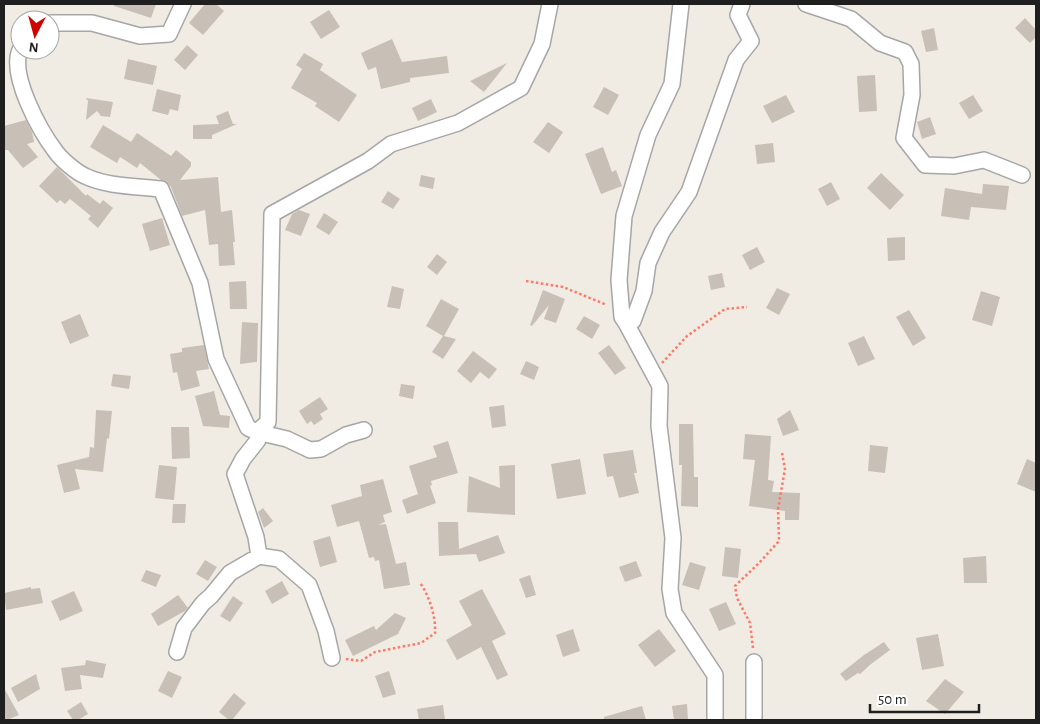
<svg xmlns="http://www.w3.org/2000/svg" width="1040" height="724" viewBox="0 0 1040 724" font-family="'Alegreya Sans',sans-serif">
  <rect width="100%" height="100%" fill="#f0ece4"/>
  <path fill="#c8bfb7" d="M114,4H156L151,18L114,6Z
    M205,4H216L224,11L203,35L189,23Z
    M329,10L340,27L321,39L310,22Z
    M1025,18L1036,30V37L1030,43L1015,28Z
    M934,28L938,50L926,52L921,31Z
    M392,39L402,62L447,56L449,73L410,78V82L381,89L376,67L368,70L361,53Z
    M187,45L198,55L185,70L174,60Z
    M304,53L323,64L320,70L357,95L339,122L315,106L317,103L291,88L302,69L296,65Z
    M128,59L157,66L153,85L124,79Z
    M507,63L484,92L470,81Z
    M875,75L877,111L859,112L857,76Z
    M604,87L619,95L608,115L593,107Z
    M157,89L181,95L178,111L170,109L168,115L152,111Z
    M786,95L795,112L772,123L763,106Z
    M973,95L983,111L969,119L959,103Z
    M86,98L113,102L110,117L101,116L97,111L86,120L88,101Z
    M431,99L437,112L418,121L412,108Z
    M228,111L233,124H237L212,135V139H193V125L219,124L216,116Z
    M930,117L936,134L922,139L917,122Z
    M26,120L32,132L34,142L27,144L38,157L23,168L8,150H4V126Z
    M548,122L563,132L549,153L533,142Z
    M103,125L131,142L137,133L171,156L176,150L191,162V166L180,180L218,177L221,212L232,210L235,242H233L235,265L219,266L218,244L209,245L205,210L182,216L171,187L166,181L161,180L140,163L137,168L120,157L117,163L90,147Z
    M773,143L775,162L757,164L755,145Z
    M603,147L612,172L616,170L622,186L601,194L585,154Z
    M57,167L86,196L87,194L100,204L103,200L113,208L98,228L88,219L91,216L70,199L65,204L60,200L57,203L39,186Z
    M881,173L904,195L890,210L867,188Z
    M421,175L435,178L433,189L419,186Z
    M831,182L840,199L827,206L818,189Z
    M983,184L1009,186L1006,210L971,207L969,220L941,216L945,188L982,194Z
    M388,191L400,199L393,209L381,202Z
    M299,210L310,214L301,236L285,230L292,214Z
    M324,213L338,222L329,235L316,227Z
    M162,218L170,245L150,251L142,224Z
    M905,237V260L888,261L887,238Z
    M757,247L765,262L750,270L742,255Z
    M437,254L447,262L437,275L427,267Z
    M722,273L725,287L711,290L708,276Z
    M246,281L247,309H230L229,282Z
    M392,286L404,289L400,309L387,307Z
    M777,288L790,294L779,315L766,308Z
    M543,290L565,299L556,323L544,319L549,305L532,326L530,325Z
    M981,291L1000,297L992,326L972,320Z
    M441,299L459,309L444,336L456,339L443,359L432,352L443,336L426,326Z
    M909,310L926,338L913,346L896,317Z
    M80,314L89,336L70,344L61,322Z
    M584,316L600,325L592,339L576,329Z
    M242,322L258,323L257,362L240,364Z
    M864,336L875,359L858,366L848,343Z
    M204,345L209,369L196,371L200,386L181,391L177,372L173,373L170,354L182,352V348Z
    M609,345L626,368L615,375L598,353Z
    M473,351L497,369L489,379L480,372L471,383L457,371Z
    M526,361L539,367L534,380L520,374Z
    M113,374L131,376L129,389L111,386Z
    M401,384L415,386L413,399L399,396Z
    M214,391L220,415L230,416L229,428L203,426L195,396Z
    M320,397L328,409L320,414L323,419L314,425L311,421L307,424L299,411Z
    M504,405L506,426L492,428L489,407Z
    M96,410L112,411L109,439L107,438L103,472L75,469L80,489L64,493L57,465L89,457L90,447L94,448Z
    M790,410L799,430L783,436L777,419Z
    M679,424H693L694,477H698V507L681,506L682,465H679Z
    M171,427H189L190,458L172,459Z
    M745,434L771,436L768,480L774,481L772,492L800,493L799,520H785V511L749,506L755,460L743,459Z
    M448,441L458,473L431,481L432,485L430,486L436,503L407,514L402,500L418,494L409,466L437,457L433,446Z
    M870,445L888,447L885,473L868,471Z
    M633,450L637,473H634L639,493L619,498L613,476L607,477L603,454Z
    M580,459L586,494L557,499L551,464Z
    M1027,459L1036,463V492L1017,484Z
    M159,465L177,467L174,500L155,498Z
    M515,465V515L467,512L469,476L500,488L499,466Z
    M383,479L392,512L383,515L385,522L378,525L386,524L396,564L406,562L410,585L384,589L379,560L375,561L374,557L369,558L359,521L337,527L331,505L362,496L360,485Z
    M173,504H186L185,523H172Z
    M263,508L273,521L264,528L258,512Z
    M438,522H458L459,549L498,535L505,553L479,562L476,554L439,556Z
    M330,536L337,562L320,567L313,541Z
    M725,547L741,549L738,578L722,576Z
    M986,556L987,583H964L963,558Z
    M205,560L217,567L208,581L196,574Z
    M636,561L642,576L625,582L619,567Z
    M690,562L706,567L699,590L682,585Z
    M146,570L161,575L156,587L141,581Z
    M530,575L536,595L526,598L519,579Z
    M282,581L289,594L272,604L265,591Z
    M31,587V589L40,588L43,603L6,610L4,593Z
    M482,589L506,634L492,641L508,675L497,680L481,647L457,660L446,640L472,625L459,601Z
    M74,591L83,611L60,621L51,601Z
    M178,595L188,608L185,611L158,626L151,614Z
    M233,596L243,603L230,622L220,616Z
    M726,602L736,624L719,631L709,609Z
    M395,613L406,618L398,634L353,656L345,640L374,626L376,630Z
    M573,629L580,651L563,657L556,635Z
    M659,629L676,651L655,667L638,645Z
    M938,634L944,666L922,670L916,638Z
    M884,642L890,650L871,664L860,674L858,673L846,681L840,674L864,655Z
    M86,660L106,664L103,678L80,675L82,689L65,691L61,668L85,665Z
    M168,671L182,677L172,698L158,691Z
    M389,671L396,694L383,698L375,676Z
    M36,674L40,689L18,702L11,688Z
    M945,679L964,692L945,714L926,701Z
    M4,688L19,715L7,720H4Z
    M234,693L246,703L232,720H229L219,712Z
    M81,702L88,714L78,720H73L67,711Z
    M687,704L688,720H674L672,706Z
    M443,705L445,720H419L417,709Z
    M642,706L646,720H604V717Z"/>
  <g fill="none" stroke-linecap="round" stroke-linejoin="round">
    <defs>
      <path id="street" d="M681,4L672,84L648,135L624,216L619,280L622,317L626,323L633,321L644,291L648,263L662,232L689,192L736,60L751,41L738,15L742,4
        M806,4L851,19L880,43L905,52L911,64L912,95L904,138L925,165L954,166L984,160L1022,175
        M50,23H92L140,36L169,34L183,4
        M20,50C9,75 40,131 56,152C62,160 76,172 85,176C108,187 137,186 161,189L200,283L216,359L248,428L257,432L268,422L272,214L368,161L391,144L458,123L521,88L542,44L550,4
        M626,323L660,386L659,426L673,538L670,589L674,613L715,675V720
        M259,556L279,559L309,585L326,631L332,658
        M177,652L184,628L203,603L211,596L230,573L259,556L256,537L235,474L243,459L258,440L257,432L287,439L310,450L321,449L346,435L364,430
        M754,720V662"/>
    </defs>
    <use href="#street" stroke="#a6a6a6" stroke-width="18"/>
    <path stroke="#ff7967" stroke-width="2.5" stroke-dasharray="2.5 2.5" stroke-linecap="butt" d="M526,281L563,287L607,305
      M662,363L687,336L725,309L747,307
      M753,648L750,623L737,598L735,586L759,563L779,541L778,509L785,469L782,453
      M346,659L361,661L375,652L421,643L435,633C436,617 429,595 420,583"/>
    <use href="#street" stroke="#fff" stroke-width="15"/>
  </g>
  <rect width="1040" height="724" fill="none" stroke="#1f1f1f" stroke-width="10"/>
  <g transform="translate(35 35) rotate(186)"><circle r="24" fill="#ffffff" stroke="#a5a5a5"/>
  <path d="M0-4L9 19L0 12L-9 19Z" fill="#cd0400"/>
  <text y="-8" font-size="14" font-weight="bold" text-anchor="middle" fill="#1f1f1f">N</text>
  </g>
  <path d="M870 704v8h109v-8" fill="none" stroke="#1f1f1f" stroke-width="2.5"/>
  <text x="878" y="704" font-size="15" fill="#1f1f1f" stroke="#ffffff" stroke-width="4" paint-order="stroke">50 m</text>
</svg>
